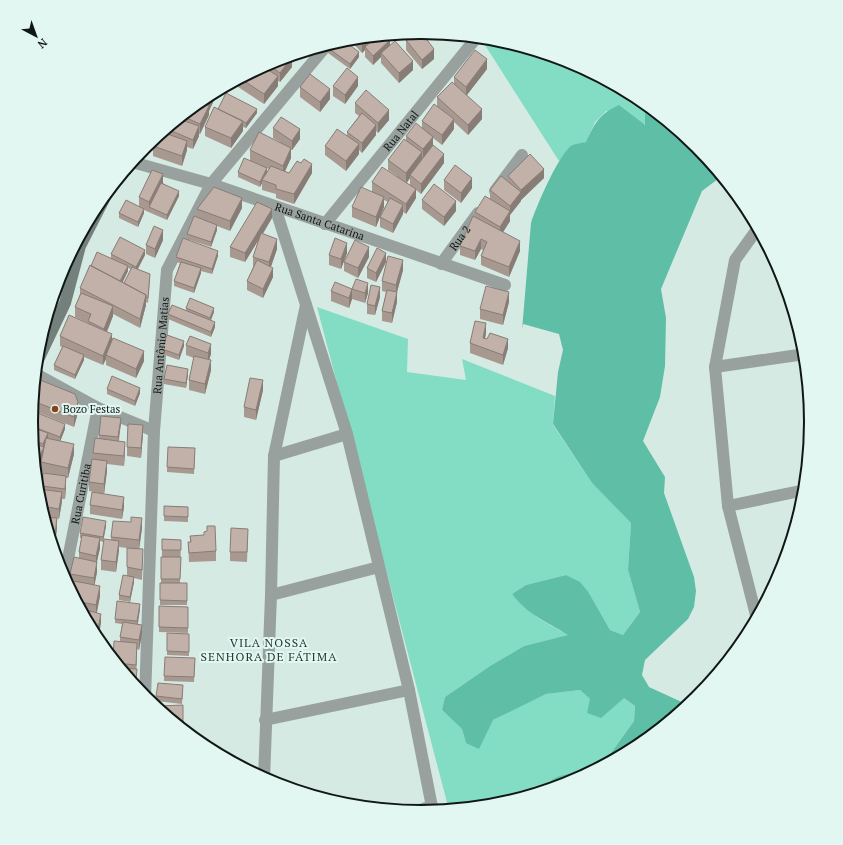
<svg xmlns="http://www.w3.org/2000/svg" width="843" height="845" viewBox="0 0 843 845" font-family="'PT Serif',serif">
  <rect width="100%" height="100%" fill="#d5eae3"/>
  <path fill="#83dcc4" d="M487,38L498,40L571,62L639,98L645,103L646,125L606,111L595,122L586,142L572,146L559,161L483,42Z
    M317,307L408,339L407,372L466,380L462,359L555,396L553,425L592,483L631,523L628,570L640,612L623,635L610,630L589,593L566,575L526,585L512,594C528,614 547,624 569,635L524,646L490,666L445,697L442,710L462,729L466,743L493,720L533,700L546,694L580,690L590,699L624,698L635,706L634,721L601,767L582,777L569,774L546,786L544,791L497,806L449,810Z"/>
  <path fill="#5fbea6" d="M645,103L698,147L722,176L702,191L661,289L666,318L665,366L660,397L643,441L665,477L664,493L694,577L696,591L694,607L688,619L645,660L642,675L649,687L686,704L688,706L638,747L601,767L634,721L635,706L624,698L601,718L587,713L590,699L580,690L546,694L493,720L479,749L466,743L462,729L442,710L445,697L490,666L524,646L568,635C546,621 529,616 512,594L526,585L566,575L580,582L589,593L610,630L623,635L640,612L628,570L631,523L592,483L553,424L558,372L563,350L559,334L523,324L522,330L531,223C536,207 558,156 571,146C574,144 581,143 586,142C595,123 599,114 619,105L645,125Z
    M569,774L582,777L571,783L544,791C548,779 558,776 569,774Z"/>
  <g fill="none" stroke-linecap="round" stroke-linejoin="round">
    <g stroke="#98a19e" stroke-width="12">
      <path id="s1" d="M132,162L211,184L505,285"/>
      <path d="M495,191L522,155"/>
      <path d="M275,207L347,434L409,690L433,812"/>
      <path id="s2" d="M325,224L477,37"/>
      <path id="s3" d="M441,264L478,213"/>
      <path d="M715,367L805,354"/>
      <path d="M36,374L98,408L154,431"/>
      <path d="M274,456L347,434"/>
      <path d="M728,506L805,490"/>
      <path id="s4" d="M64,579L98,408"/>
      <path d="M271,595L379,567"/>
      <path d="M757,619L728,506L715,367L735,260L758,228"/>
      <path id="s5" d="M145,699L154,431L167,270L211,184L327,45"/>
      <path d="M265,720L409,690"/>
      <path d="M264,779L271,595L274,456L306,305"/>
      <path d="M414,812L432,806"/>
    </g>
    <path stroke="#73807c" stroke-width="12" d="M64,267L80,246L107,193
      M37,362L65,303L80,246"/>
  </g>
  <path fill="#a79890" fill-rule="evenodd" d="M386,36L390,46L413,70L399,83L381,63V57L373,65L365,57V50L362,53L349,39Z
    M406,40L434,59L422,69L406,50Z
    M328,48L359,57L350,69L328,53Z
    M295,55L292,59V67L280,82L278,81V86L264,104L232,83L272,62Z
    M487,69L467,95L482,119L468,135L454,122V129L442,145L433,138V145L444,163L421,194L416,190V198L406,214L403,212V214L393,233L380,227V217L388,202L384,200V207L376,227L352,217V207L372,192V182L397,176L388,170V160L406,141V136L422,128V121L437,107V97L454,84V77ZM410,178V185L407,183Z
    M333,86H358L345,104L333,96Z
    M300,87L330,99L320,112L300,97Z
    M215,92V98L209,111V115L200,134H199V136L193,149L187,147V150L182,166L153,156V146L155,138L205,98Z
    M355,103L389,120L378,133L376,131V135L362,153L359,150V154L346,171L325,155V146L347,136V132L359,116L355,113Z
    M218,109L257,113L246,128L243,127V131L231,148L205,136V127Z
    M273,128L300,139L292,150H291V158L284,172L289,173H312L294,204L276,198V194L262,190V183L260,187L238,177V172L250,160V150L280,142L273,138ZM267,168L269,169L267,173Z
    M508,176L544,178L521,200V201L510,215V221L503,232L520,251L509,277L481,265V256L483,250L481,249L475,260L460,255V246L475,217V212L490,199V190L508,181Z
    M444,180L472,188L461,203L444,190Z
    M163,183L179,196L167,220L144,210V213L138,227L119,218V213L139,206V197Z
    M422,200L456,211L444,226L422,209Z
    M242,208L230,231L217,226V230L211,247L187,239V234L197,218V209Z
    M272,218L263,234L277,249L271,267L273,277L263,298L247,290V281L253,267V257L259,239L245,262L230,257V247Z
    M163,240L155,258L146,254V245Z
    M347,253L341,269L329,265V255Z
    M111,254L145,255L138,269L150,279L148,303L146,302V305L140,328L113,314V316L107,332L112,340L144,361L136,378L106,365V359L103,365L84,357V360L75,379L54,370V365L62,347L60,346V336L88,323L75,317V307L80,294V288L91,266L111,258ZM128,268L131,269L124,283L122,282L128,271Z
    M218,256L212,274L201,271V273L194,293L174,286V281L180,263L176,262V257Z
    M369,257L358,278L344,271V262Z
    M386,262L376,282L367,278V268Z
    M403,270L397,292V302L392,323L382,321V311L386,292L382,291V281Z
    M352,289L368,293L365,303L352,299L349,308L331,301V291Z
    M380,297L375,315L367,314V304Z
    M509,302L503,325L480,319V309Z
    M186,308L214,312L211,320L215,327L211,337L168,319V314L186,310Z
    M486,333L485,339L508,348L503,365L470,353V343Z
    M186,345L211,354L209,360L211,370L205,394L189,390V380L194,358L186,355Z
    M184,346L179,360L162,354V349Z
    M188,374L186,388L164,384V379Z
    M107,389L140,393L135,406L107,394Z
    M263,390L256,420L244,417V407Z
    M34,395L78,412L74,427L32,410Z
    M31,422L65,429L60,441L74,454L68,478H66V486L65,499H62L59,519L57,518V528L55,544L52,543L38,498L42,489V486L49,474L41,472V464L38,470L37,469L36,474Z
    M121,423L119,441L125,451L124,466L107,464V471L104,494L89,491V482L93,459V453L99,439V435Z
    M143,434L141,458L127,456V447Z
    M195,453L194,474L167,472V467Z
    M90,505L124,507L122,519L90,514Z
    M164,506L188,507V522L164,521Z
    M106,526L103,542L100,541V548L97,562V572L94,585L100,596L97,613L101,623L89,614L84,613V615L72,593L73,584H70V574L79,558V552L82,538H80V533Z
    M142,528L139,548L143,558L142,580L134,578V582L130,602L119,600V595L127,576V548L119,547L116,572L101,570V560L111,540V537Z
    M190,536L216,551V561L189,562L188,542H190Z
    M162,539L181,540L180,583H187V605H160V583H161V557H162Z
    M248,539L247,562L230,561V552Z
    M159,606L188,607V633L159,632Z
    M140,609L138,624L142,634L139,650L137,649L136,669L137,684L138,690L113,659L120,642V637L122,624L115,623V619Z
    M167,633L189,634V656L167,655Z
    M195,663L194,682L164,681V676Z
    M183,690L182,704L156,701V696Z
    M183,705V727H180L158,709Z"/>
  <path fill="#887c76" d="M369,37H376V40L365,47V50L362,53V44Z
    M390,40V50L381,53V57L373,65V56Z
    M434,49V59L422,69V60Z
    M359,52V57L350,69V64Z
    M295,55L292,59V67L280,82V73L291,58V56Z
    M487,59V69L466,96V87Z
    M413,61V70L399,83V73Z
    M278,76V86L264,104V94Z
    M358,77V86L345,104V95Z
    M330,89V99L320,112V102Z
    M215,92V98L209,111V115L200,134V124L208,107V102L212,94Z
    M257,109V113L246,128V123Z
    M482,109V119L468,135V125Z
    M389,110V120L378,133V123Z
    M454,119V129L442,145V135Z
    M243,121V131L231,148V138Z
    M376,125V135L362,153V143Z
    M199,126V136L193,149V140Z
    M300,129V139L292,150V141Z
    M433,137V147L423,159V149Z
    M187,141V150L182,166V156Z
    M359,144V154L346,171V161Z
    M291,148V158L283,176V166Z
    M422,152V162L410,175V178L406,183V173Z
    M444,154V163L421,194V184Z
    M312,164V173L294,204V194Z
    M267,168V173L262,180V183L260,187V182Z
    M544,169V178L521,200V201L510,215V221L500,237V227L510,212V206L521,192V190Z
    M163,174V183L149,207V202Z
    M472,178V188L461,203V193Z
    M416,189V198L406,214V204Z
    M179,191V196L167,220V215Z
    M384,197V207L376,227V217Z
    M242,198V208L230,231V221Z
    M456,201V211L444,226V217Z
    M403,205V214L393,233V224Z
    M144,209V213L138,227V222Z
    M272,209V218L245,262V253Z
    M217,225V230L211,247V242Z
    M163,230V240L155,258V249Z
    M277,239V249L269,272V262Z
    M481,239V249L475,260V251Z
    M520,241V251L509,277V267Z
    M347,243V253L341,269V259Z
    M369,247V257L358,278V268Z
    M145,250V255L136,272V267Z
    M218,251V256L212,274V269Z
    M386,253V262L376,282V273Z
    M403,260V270L397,292V302L392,323V313L396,295V285Z
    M128,266V271L120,288V283Z
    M201,268V273L194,293V288Z
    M273,268V277L263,298V289Z
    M368,283V293L365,303V293Z
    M380,287V297L375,315V306Z
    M352,289V299L349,308V298Z
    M509,292V302L503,325V315Z
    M146,295V305L140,328V319Z
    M113,306V316L104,338V329Z
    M214,308V312L210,322V318Z
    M215,322V327L211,337V332Z
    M486,323V333L483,348V338Z
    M112,334V344L106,355V359L103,365V356Z
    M508,339V348L503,365V355Z
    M184,341V346L179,360V355Z
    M211,344V354L208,363V353Z
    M144,351V361L136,378V369Z
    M84,355V360L75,379V375Z
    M211,360V370L205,394V384Z
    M188,369V374L186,388V383Z
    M263,380V390L256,420V410Z
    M140,388V393L135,406V401Z
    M78,402V412L74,427V417Z
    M121,418V423L118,442V437Z
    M65,424V429L60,442V437Z
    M143,425V434L141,458V448Z
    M48,433V443L38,470V460L43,448V444Z
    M125,442V451L124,466V456Z
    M74,444V454L68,478V468Z
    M107,461V471L104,494V484Z
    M66,476V486L65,499V489Z
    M62,492V502L59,519V509Z
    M124,497V507L122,519V510Z
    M57,518V528L55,544V534Z
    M142,518V528L139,550V540Z
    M106,521V526L103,542V537Z
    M100,538V548L96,565V556Z
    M119,541V551L116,572V562Z
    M97,562V572L94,588V578Z
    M134,577V582L130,602V597Z
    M100,586V596L96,615V605Z
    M140,604V609L137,626V621Z
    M101,614V623L98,641L96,638Z
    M142,625V634L139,650V640Z
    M137,643V653L136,675V665Z"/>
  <path fill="#c2b1a8" stroke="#887c76" d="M421,32L434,49L422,60L406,40L415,33Z
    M377,36H386L390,40L373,56L365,47Z
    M369,37L362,44L357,38Z
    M343,40L359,52L350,64L328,48L330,44Z
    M395,41L413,61L399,73L381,53Z
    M475,50L487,59L466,87L454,77Z
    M290,56L292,57L280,73L267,64L272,62Z
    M263,67L278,76L264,94L241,79Z
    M347,68L358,77L345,95L333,86Z
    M310,74L330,89L320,102L300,87Z
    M452,82L482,109L468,125L437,97Z
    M366,90L389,110L378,123L355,103Z
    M226,93L257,109L246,123L218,109Z
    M212,94L208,102L202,100L205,98Z
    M200,102L209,106L200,124L182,116Z
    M434,104L454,119L442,135L422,121Z
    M214,107L243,121L231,138L205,127Z
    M362,113L376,125L362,143L347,132Z
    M281,117L300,129L292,141L273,128Z
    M179,119L199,126L193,140L167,129Z
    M416,123L433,137L423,149L406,136Z
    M337,129L359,144L346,161L325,146Z
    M162,132L187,141L182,156L153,146L155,138Z
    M259,132L291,148L283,166L250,150Z
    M404,139L422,152L406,173L388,160Z
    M433,145L444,154L421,184L410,175Z
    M530,154L544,169L521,190L508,176Z
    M244,158L267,168L260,182L238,172Z
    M304,159L312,164L294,194L276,189V185L262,180L271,166L289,173L297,161L301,163Z
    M455,165L472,178L461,193L444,180Z
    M382,167L416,189L406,204L372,182Z
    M152,170L163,174L149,202L139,197Z
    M501,176L521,192L510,206L490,190Z
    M161,183L179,191L167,215L149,207Z
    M434,184L456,201L444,217L422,200Z
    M214,187L242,198L230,221L197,209Z
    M361,187L384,197L376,217L352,207Z
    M485,196L510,211L500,227L475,212Z
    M390,198L403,205L393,224L380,217Z
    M126,200L144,209L138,222L119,213Z
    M257,202L272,209L245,253L230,247Z
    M194,216L217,225L211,242L187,234Z
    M473,216L520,241L509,267L481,256L487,242L481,239L475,251L460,246Z
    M154,226L163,230L155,249L146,245Z
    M261,233L277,239L269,262L253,257Z
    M120,237L145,250L136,267L111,254Z
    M183,238L218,251L212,269L176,257Z
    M335,238L347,243L341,259L329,255Z
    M355,240L369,247L358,268L344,262Z
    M377,248L386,253L376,273L367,268Z
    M97,252L128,266L120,281L91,266Z
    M388,256L403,260L396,285L382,281Z
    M257,260L273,268L263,289L247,281Z
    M181,262L201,268L194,288L174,281Z
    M90,265L146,295L140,319L80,288Z
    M132,267L150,274L148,298L146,297V295L124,283Z
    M356,279L368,283L365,293L352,289L349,298L331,291L335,282L352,289Z
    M371,285L380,287L375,306L367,304Z
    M486,286L509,292L503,315L480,309Z
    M387,290L397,292L392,313L382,311Z
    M81,293L113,306L104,329L88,321L91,314L75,307Z
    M190,298L214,308L210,318L186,308Z
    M172,305L215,322L211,332L168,314Z
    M69,315L112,334L103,356L60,336Z
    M475,321L486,323L483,338L487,339L490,333L508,339L503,355L470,343Z
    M167,335L184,341L179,355L162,349Z
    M190,336L211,344L208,353L186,345Z
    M113,338L144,351L136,369L106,355Z
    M63,346L84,355L75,375L54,365Z
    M194,356L211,360L205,384L189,380Z
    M167,365L188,369L186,383L164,379Z
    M112,376L140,388L135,401L107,389Z
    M250,378L263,380L256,410L244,407Z
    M40,380L75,394L78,402L74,417L33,401L34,395Z
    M35,412L65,424L60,437L31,426V422Z
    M101,416L121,418L118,437L99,435Z
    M128,424L143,425L141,448L127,447Z
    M31,427L48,433L43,444L33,440Z
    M46,438L74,444L68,468L41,462Z
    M95,438L125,442L124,456L93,453Z
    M33,443L44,447L38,460L35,459Z
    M168,447L195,448L194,469L167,467Z
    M92,459L107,461L104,484L89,482Z
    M43,473L66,476L65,489L42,486Z
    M38,489L62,492L59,509L41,506L38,498Z
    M92,492L124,497L122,510L90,505Z
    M164,506L188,507V517L164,516Z
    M44,517L57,518L55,534L49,533Z
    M83,517L106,521L103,537L80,533Z
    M131,517L142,518L139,540L111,537L113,521L131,522Z
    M207,526H215L216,551L189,553L188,542H191L190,536L204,535V532L207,531Z
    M231,528L248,529L247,552H230Z
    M82,535L100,538L96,556L79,552Z
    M104,539L119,541L116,562L101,560Z
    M162,539L181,540V550H162Z
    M127,548L143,549L142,570L127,567Z
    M74,557L97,562L94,578L70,574Z
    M161,557H181L180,579H161Z
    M123,575L134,577L130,597L119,595Z
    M74,581L100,586L96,605L76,601L72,593Z
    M160,583H187V601L160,600Z
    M117,601L140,604L137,621L115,619Z
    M159,606L188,607V628L159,627Z
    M80,607L84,608L83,613Z
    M90,611L101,614L96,638L87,622Z
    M123,622L142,625L139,640L120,637Z
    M167,633L189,634V652L167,651Z
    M114,641L137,643L136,665L116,663L113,659Z
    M165,657L195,658L194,677L164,676Z
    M120,668L137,669L136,680H130Z
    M133,683L138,684L137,689Z
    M158,683L183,685L182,699L156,696Z
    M183,705V722H174L158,709V706Z"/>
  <circle fill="#864316" stroke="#e2f7f1" stroke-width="1.5" cx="55" cy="409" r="4"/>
  <g text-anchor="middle" stroke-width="4" stroke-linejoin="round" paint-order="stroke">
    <g font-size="11" fill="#101715" stroke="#e2f7f1">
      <text dy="4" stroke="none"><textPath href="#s2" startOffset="120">Rua Natal</textPath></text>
      <text dy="4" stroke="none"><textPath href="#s1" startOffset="197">Rua Santa Catarina</textPath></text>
      <text dy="4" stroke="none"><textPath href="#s3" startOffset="32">Rua 2</textPath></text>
      <text dy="4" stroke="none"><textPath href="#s5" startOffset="354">Rua Antônio Matias</textPath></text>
      <text dy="4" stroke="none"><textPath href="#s4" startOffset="87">Rua Curitiba</textPath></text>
    </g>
    <g font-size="11" fill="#101715" stroke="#e2f7f1" text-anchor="start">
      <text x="63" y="413">Bozo Festas</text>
    </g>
    <g font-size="12" letter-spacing="1" fill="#283934" stroke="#e2f7f1">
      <text x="269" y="647">VILA NOSSA<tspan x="269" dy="14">SENHORA DE FÁTIMA</tspan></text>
    </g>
  </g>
  <path d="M0 0H843V845H0ZM38 422a383 383 0 1 1 766 0a383 383 0 1 1-766 0Z" fill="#e2f7f1" fill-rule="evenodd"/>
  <path fill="none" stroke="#101715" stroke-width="2" d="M38 422a383 383 0 1 1 766 0a383 383 0 1 1-766 0Z"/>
  <g transform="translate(36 36) rotate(139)" stroke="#e2f7f1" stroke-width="3" paint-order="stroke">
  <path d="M0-3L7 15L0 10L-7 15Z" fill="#101715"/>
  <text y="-6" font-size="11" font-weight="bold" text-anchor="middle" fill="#101715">N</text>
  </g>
</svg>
